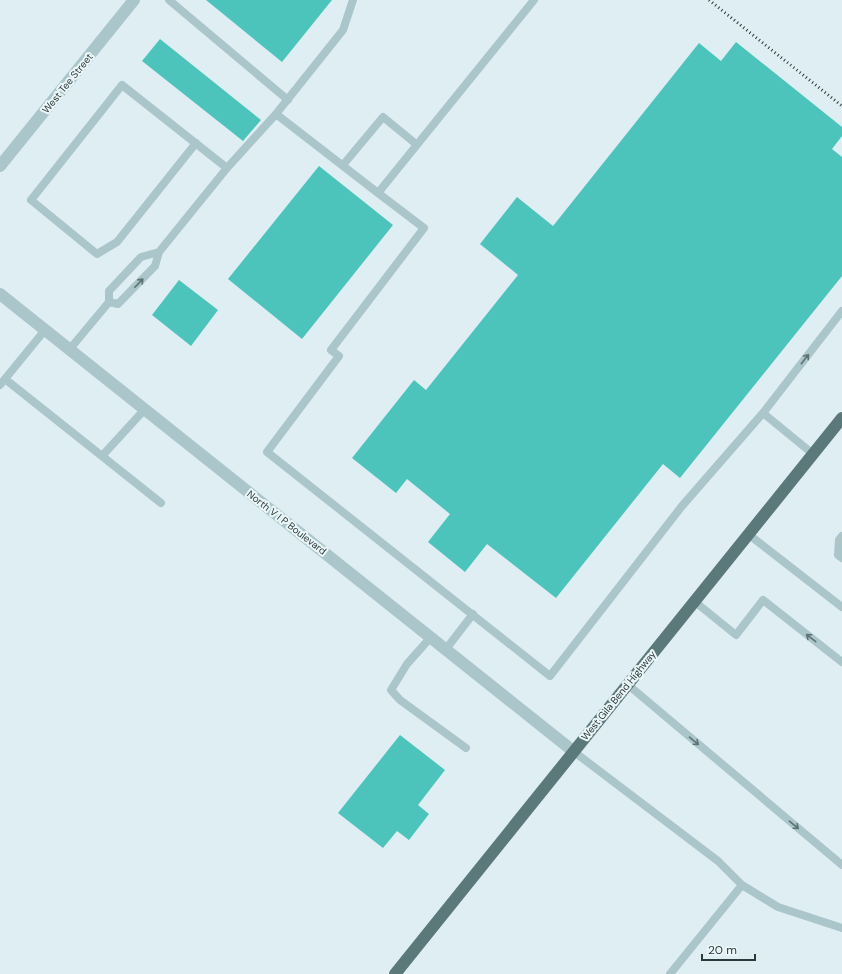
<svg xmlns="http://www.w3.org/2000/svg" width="842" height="974" viewBox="0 0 842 974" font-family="'DM Sans',sans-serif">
  <rect width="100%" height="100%" fill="#dfeef2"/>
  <path fill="#4cc4bb" d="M206,0H332L282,62Z
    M160,39L261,120L243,141L142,61Z
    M736,42L842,127V136L832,149L842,157V276L680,478L663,464L556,598L487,544L465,572L428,542L450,514L407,479L396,493L352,458L414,380L426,390L518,275L480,244L517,197L553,226L699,43L721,61Z
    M319,166L393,225L302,339L228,279Z
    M179,280L218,310L191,346L152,315Z
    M400,735L445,770L418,805L429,814L409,840L397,831L383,848L338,813Z"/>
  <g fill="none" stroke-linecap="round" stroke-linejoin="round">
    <path stroke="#abc6cb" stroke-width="8" d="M169,0L288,100
      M276,114L378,193L534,0
      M343,165L383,117L416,144
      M227,168L276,114L343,30L353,0
      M378,193L424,228L331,350L339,356L267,452L550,676L682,506L763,413
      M159,252L227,168L122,85L31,200L97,254L117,242L196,143
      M69,350L109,302V291L141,257L159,252L155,266L118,304L109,302
      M5,379L161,503
      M0,385L45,330
      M813,454L763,413L842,311
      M102,456L145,409
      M748,534L842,607
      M842,536L839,540L838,555L842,558
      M694,601L736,635L763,600L842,662
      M431,637L407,664L391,690L400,700L466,748
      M446,649L473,614
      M627,684L842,865
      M573,751L718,861L742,885L778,907L842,928
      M670,974L742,885"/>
    <path stroke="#abc6cb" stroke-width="12" d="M0,166L134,0
      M0,294L573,751"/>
    <path stroke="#5b797a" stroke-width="12" d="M395,974L842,418"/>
    <path stroke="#2a3939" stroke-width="3" stroke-dasharray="1 3" stroke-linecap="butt" d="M709,0L842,106"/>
  </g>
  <defs><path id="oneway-shaft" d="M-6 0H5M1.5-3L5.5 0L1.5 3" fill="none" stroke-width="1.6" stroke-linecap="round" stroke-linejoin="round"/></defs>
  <g stroke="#5e7173">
    <use href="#oneway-shaft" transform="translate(139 283) rotate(-46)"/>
    <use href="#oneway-shaft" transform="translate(805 359) rotate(-52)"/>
    <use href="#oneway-shaft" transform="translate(811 638) rotate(-142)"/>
    <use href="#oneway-shaft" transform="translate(694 741) rotate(40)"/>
    <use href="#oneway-shaft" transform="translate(794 825) rotate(40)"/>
  </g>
  <g text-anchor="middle" stroke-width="4" stroke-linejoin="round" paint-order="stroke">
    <g font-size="10" fill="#2a3939" stroke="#ecf7fa">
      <text transform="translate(67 83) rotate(-51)" y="4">West Tee Street</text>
      <text transform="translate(287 522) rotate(38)" y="4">North V I P Boulevard</text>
      <text transform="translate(618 695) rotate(-51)" y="4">West Gila Bend Highway</text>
    </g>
  </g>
  <path d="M702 954v6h53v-6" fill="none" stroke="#2a3939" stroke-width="2"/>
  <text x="708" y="954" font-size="12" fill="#2a3939" stroke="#ecf7fa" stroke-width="3" paint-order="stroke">20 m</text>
</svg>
